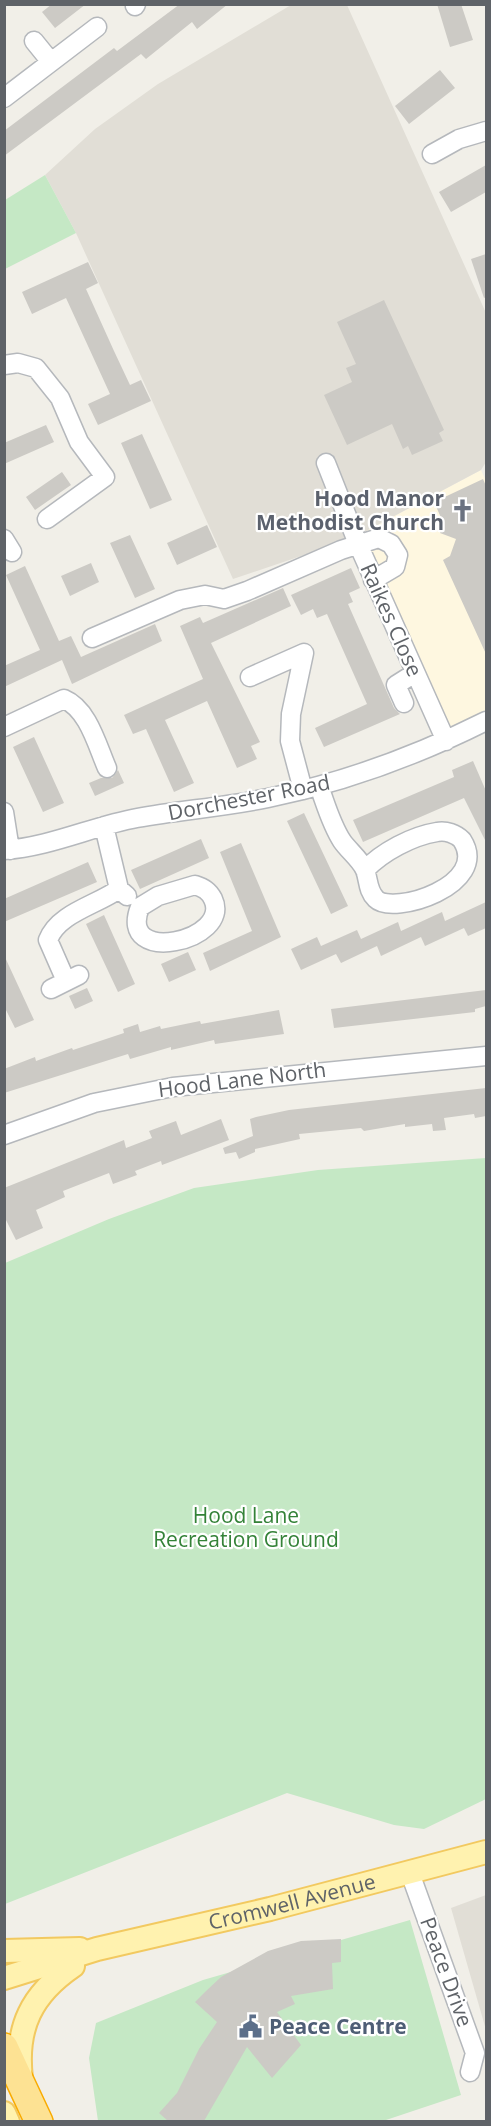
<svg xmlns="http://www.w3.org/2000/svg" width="491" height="2126" viewBox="0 0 491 2126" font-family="'Open Sans',sans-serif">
  <rect width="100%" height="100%" fill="#f1efe8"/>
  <path fill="#fef7e0" d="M481,470L486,481V718L440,735L351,539Z"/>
  <path fill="#e1ded6" d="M291,5H347L486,313V462L481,470L351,539L233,579L76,233L45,175L95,129L158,84Z
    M486,1895V2030L451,1908Z"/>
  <path fill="#c5e8c5" d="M45,175L76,233L5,269V200Z
    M486,1158V1799L424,1829L394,1825L287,1793L5,1904V1263L109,1219L194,1188L318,1170Z
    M410,1920L461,2095L383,2121H98L89,2058L96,2023L203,1980Z"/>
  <path fill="#cccac5" d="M52,4H86L55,28L42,12Z
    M180,4H228L197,29L192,22L146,59L141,54L4,156V131L114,48L117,51Z
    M437,4H461L473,40L450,47Z
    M440,70L455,88L409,124L395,106Z
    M486,165V192L451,212L439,192Z
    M486,254V297L484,298L471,259Z
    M88,262L98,283L86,289L114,351L130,385L141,380L151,401L98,425L88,404L110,394L66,298L32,314L22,292Z
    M384,300L444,430L439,433L443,441L412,455L408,446L403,449L392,424L347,445L324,395L352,382L346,368L356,364L337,322Z
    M46,425L54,442L4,464V443Z
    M142,434L172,500L150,509L121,443Z
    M62,472L71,485L35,510L26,497Z
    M483,479L486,486V654L443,560L450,556L456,539L440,533L443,522L434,502Z
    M207,525L217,547L177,565L167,543Z
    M130,535L155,589L135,598L110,543Z
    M91,563L99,582L70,596L61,576Z
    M25,566L59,641L71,636L81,657L155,624L162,641L72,684L62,660L4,687V666L40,650L6,575Z
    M351,568L360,588L349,593L353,602L348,604L394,708L400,714L324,747L315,728L367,704L327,614L317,618L313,609L301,615L291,595Z
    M283,588L291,606L211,643L260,742L251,746L257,759L237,768L207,701L165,720L194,783L174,792L146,729L133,734L124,715L203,679L180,626L200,617L203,623Z
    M34,737L64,803L43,812L13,747Z
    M473,761L486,791V842L464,798L363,842L353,820L454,777L452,770Z
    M118,770L124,783L95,796L89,783L101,778H112Z
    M304,813L348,906L331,914L287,821Z
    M201,839L209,858L140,889L131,870Z
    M241,843L281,937L210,971L203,953L252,931L220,852Z
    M88,862L97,882L4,922V899Z
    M486,902V928L468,936L464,928L425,946L421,937L381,956L377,946L341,963L336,954L301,970L291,949L317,937L321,946L357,930L361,939L398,922L401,931L442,912L445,921Z
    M104,915L135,984L118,992L86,924Z
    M188,952L196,970L169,982L161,964Z
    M4,955L34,1020L15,1028L4,1006Z
    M87,988L93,1001L75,1009L69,996Z
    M486,990V1006L475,1009V1012L334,1028L331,1009Z
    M279,1010L284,1034L215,1044L214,1040L171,1050V1047L130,1059L128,1054L4,1093V1069L35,1057L36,1061L72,1048L73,1050L124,1033L123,1029L138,1024L140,1032L160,1026L161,1029L200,1021L201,1024Z
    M486,1088V1116L475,1118L474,1114L444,1118L446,1130L433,1131L432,1124L405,1127V1124L364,1131L361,1128L299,1134L300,1139L255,1149V1152L239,1159L236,1152L225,1154L223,1148L253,1136L250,1119L256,1117L289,1110Z
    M221,1119L229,1140L162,1165L161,1161L135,1171L137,1175L113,1184L109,1173L63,1191L65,1197L36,1210L43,1228L16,1240L4,1216V1188L124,1140L126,1148L152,1138L149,1131L176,1121L181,1135Z
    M341,1939V1962L332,1963L333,1989L291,1996L295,2004L277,2012L301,2045L272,2078L247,2047L204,2121H168L159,2113L177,2093L199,2049L217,2022L195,2002L205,1992L221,1977L268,1951L301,1941Z"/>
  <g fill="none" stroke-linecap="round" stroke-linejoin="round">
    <defs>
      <path id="minor" d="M135,6L136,4
        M34,41L51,62
        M4,98L97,27
        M432,154L459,139L486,131
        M4,365L18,363L36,368L60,398L79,442L105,477L47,519
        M326,463L358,544L446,741
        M4,539L12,552
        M92,638L180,600L205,595L224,599L247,591L341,550L379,538L391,544L398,555L395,567L373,580
        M250,677L304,653L291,714L290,741L303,790
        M404,703L396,685L415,673
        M4,727L64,699C88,709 97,745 107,768
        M319,786C326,805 331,824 342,841C348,850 361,860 365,870C369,880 367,890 376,899C393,916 491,885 462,840C456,834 446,830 437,832C412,836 382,852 365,870
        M4,812L10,850
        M104,826L119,889L127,896
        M4,850C50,847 93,826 137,818C181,810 225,807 268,798C346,782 416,756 486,721
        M195,885C204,888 209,891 213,899C233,941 116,967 140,907L158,896Z
        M66,981L48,940C58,913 97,905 119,889
        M51,989L79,975
        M4,1135L94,1103L173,1087L486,1056
        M410,1873L475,2053L470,2072"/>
      <g id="major">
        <path d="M4,1951L80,1949"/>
        <path id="s1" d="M4,1978L97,1949L270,1909L486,1852"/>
        <path d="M21,2078C15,2027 32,1994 73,1966"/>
        <path d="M4,2113L8,2122"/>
      </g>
      <path id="highway" d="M4,2047L39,2122"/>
    </defs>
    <use href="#minor" stroke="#b5b8bc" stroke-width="21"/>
    <use href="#major" stroke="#f2c960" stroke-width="26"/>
    <use href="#highway" stroke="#f9ab00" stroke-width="30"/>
    <use href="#minor" stroke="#fff" stroke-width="18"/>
    <use href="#major" stroke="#fff2af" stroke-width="22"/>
    <use href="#highway" stroke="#fde293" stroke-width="27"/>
  </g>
  <defs>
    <symbol id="church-bare" viewBox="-9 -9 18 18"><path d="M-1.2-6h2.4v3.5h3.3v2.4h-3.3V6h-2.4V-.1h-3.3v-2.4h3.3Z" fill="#6b7280" stroke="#fff" stroke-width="2.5" paint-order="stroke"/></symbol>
    <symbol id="civic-bare" viewBox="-9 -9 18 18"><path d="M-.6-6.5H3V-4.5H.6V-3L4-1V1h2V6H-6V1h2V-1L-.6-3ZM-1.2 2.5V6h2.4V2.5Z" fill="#5c6f8a" stroke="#fff" stroke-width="2.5" paint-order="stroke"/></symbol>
  </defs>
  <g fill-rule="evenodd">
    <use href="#church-bare" x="446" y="494" width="33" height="33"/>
    <use href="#civic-bare" x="234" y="2010" width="33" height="33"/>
  </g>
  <g text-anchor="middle" stroke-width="4.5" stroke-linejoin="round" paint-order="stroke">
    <g font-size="21" font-weight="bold" fill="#5b616d" stroke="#fff" text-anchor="end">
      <text x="444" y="506">Hood Manor<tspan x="444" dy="24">Methodist Church</tspan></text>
    </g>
    <g font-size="21" fill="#5f6368" stroke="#fff">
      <text transform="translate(391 620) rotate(66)" y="7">Raikes Close</text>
      <text transform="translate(249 798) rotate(-11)" y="7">Dorchester Road</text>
      <text transform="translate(242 1080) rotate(-7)" y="7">Hood Lane North</text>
      <text dy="7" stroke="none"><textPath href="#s1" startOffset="298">Cromwell Avenue</textPath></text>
      <text transform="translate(446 1972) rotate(70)" y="7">Peace Drive</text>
    </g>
    <g font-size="21" fill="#348238" stroke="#fff">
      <text x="246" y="1523">Hood Lane<tspan x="246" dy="24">Recreation Ground</tspan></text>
    </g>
    <g font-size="21" font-weight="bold" fill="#4e5e75" stroke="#fff" text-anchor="start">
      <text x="269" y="2034">Peace Centre</text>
    </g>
  </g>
  <rect width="491" height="2126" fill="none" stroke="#5f6368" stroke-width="12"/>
</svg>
